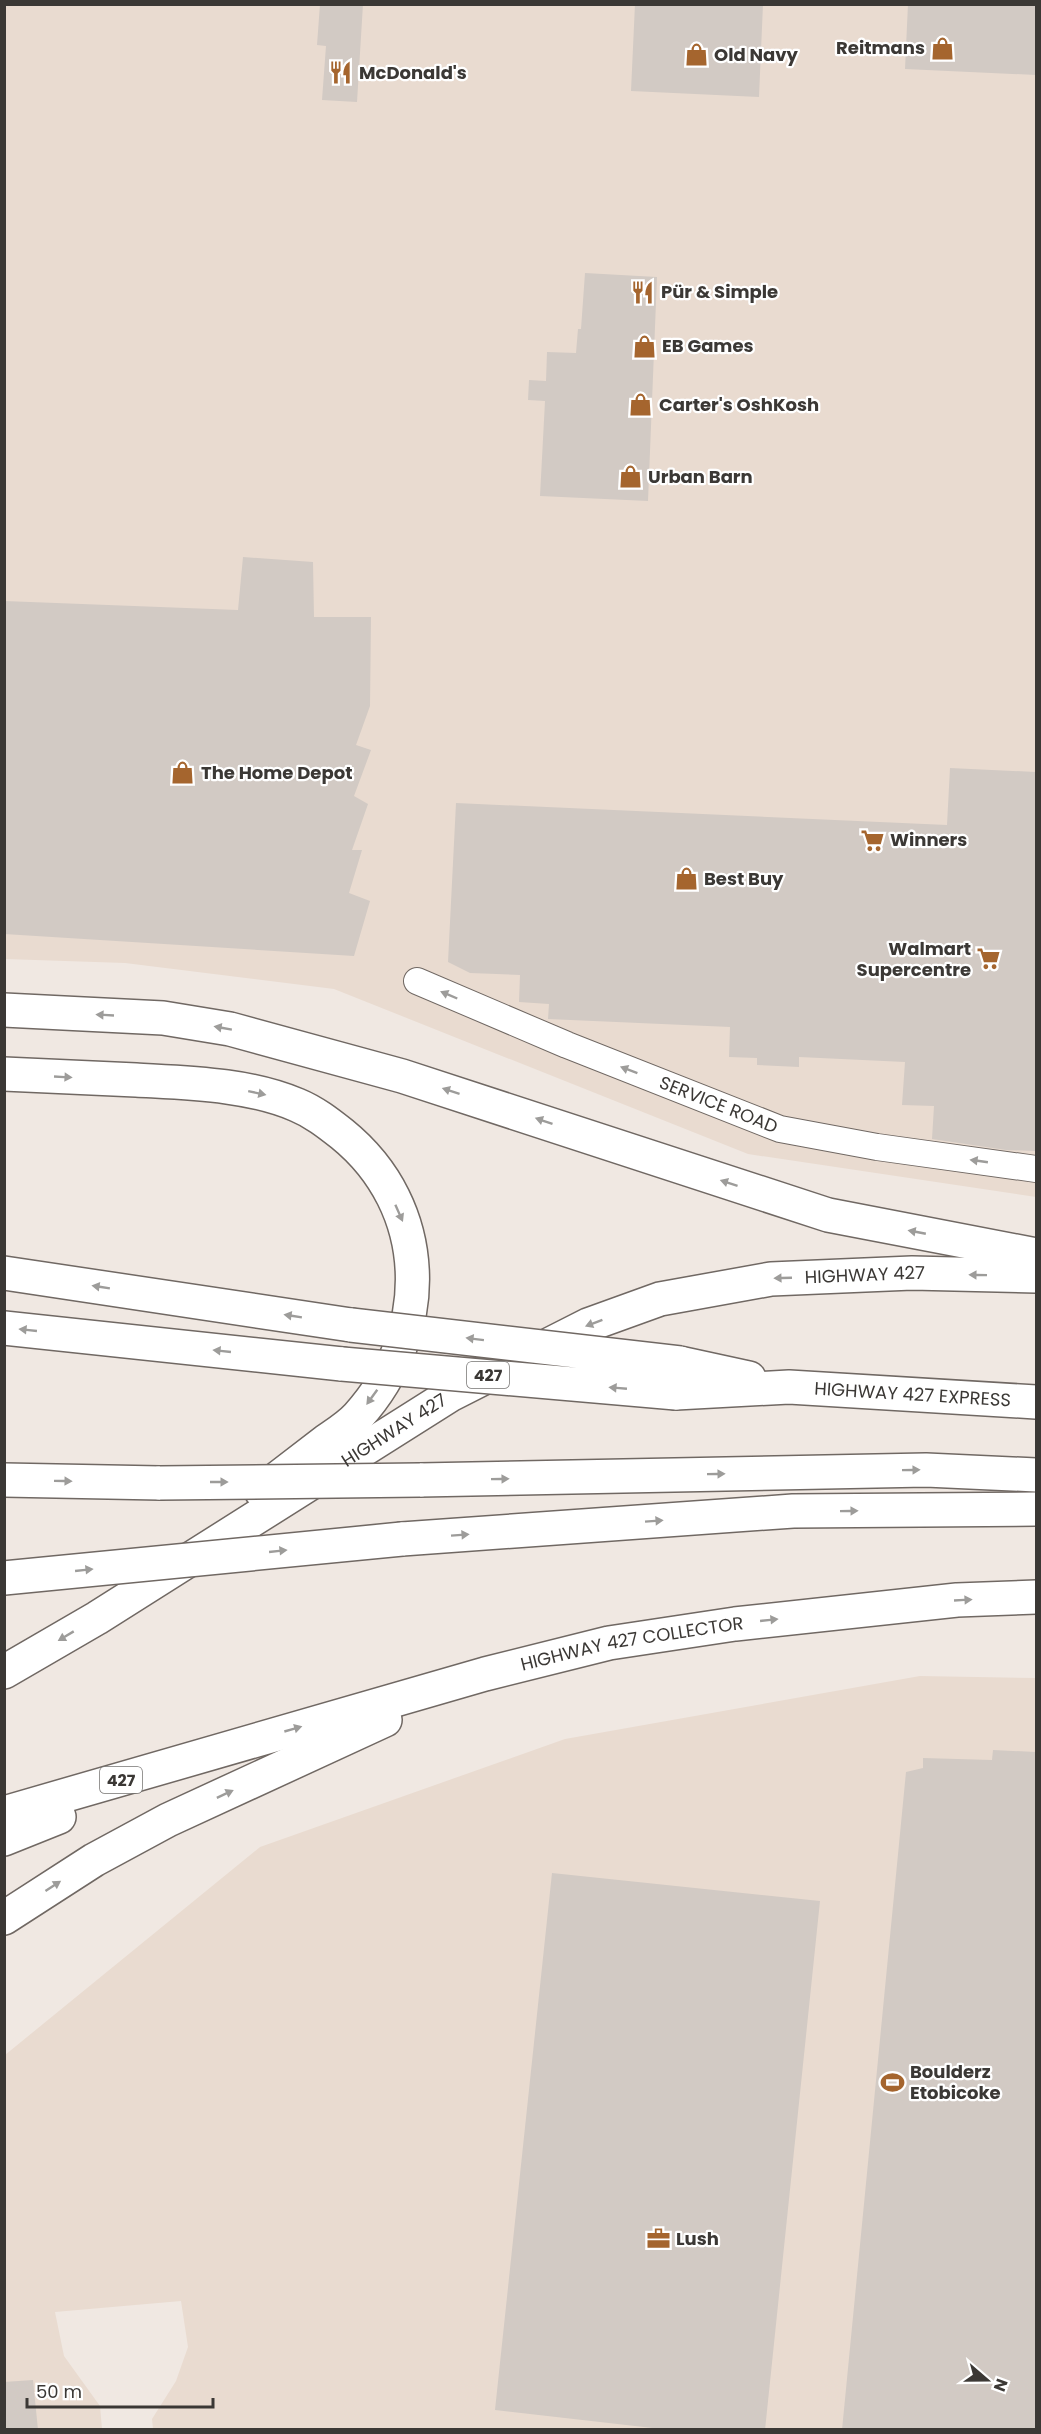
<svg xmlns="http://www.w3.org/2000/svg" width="1041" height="2434" viewBox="0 0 1041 2434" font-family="Poppins,sans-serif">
  <rect width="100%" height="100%" fill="#f0e8e2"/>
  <path fill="#e9dbd0" d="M5,5H1036V1197L748,1154L334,989L125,963L5,959Z
    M920,1676L1036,1678V2429H153L152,2419L176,2381L188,2347L181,2301L55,2312L64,2356L100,2406L102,2429L5,2430V2055L260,1847L565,1739Z"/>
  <path fill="#d2cac4" d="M320,4H363L357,102L322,100L326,46L317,45Z
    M635,4H763L759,97L631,91Z
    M908,4H1036V75L905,69Z
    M585,273L657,277L648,501L540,496L545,401L528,400L529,380L546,381L547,352L576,353L578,329H581Z
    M243,557L313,562L314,617H371L370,706L356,745L371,750L354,796L368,804L352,850H362L349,893L370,901L354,956L4,934V601L238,610Z
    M950,768L1036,772V1151L1006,1150L932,1139L934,1106L902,1105L905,1062L799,1057V1067L757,1065V1058L729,1057L730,1027L548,1019L549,1004L519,1002L520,975L470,973L448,962L456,803L947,825Z
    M993,1750L1036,1752V2430H842L906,1772L923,1768V1758L992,1760Z
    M552,1873L820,1901L765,2430H670L495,2410Z
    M33,2380L38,2430H4V2382Z"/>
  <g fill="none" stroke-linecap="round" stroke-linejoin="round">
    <defs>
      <g id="minor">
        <path id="s1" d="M417,981L567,1045L780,1129L877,1147L1036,1169"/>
      </g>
      <g id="motorway">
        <path d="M4,1010L163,1018L230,1029L402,1076L828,1215L1036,1255"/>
        <path d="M4,1074C48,1076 92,1078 136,1080C189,1083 248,1084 297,1105C314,1112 328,1123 342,1134C432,1207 434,1332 358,1416C349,1426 336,1434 326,1441C304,1458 282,1475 261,1491"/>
        <path d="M4,1273L351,1325"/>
        <path d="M4,1328L342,1364"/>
        <path d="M680,1363L749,1378"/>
        <path id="s2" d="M676,1393L789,1387L1036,1402"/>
        <path d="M4,1480L160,1483"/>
        <path d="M420,1480L926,1470L1036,1475"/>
        <path d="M402,1539L793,1511L1036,1509"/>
        <path id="s3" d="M4,1672L97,1618L450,1395L588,1325L660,1299L771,1279L912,1273L1036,1276"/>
        <path id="s4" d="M4,1813L485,1674L609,1643L735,1624L957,1600L1036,1597"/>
        <path d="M4,1839L59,1817"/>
        <path d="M4,1918L94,1860L168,1820L385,1720"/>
      </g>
    </defs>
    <use href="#minor" stroke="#706863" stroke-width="28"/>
    <use href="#motorway" stroke="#706863" stroke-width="36"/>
    <use href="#minor" stroke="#fff" stroke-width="26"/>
    <use href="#motorway" stroke="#fff" stroke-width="33"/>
    <defs>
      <path id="motorway-bridge" d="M351,1325L680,1363
        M342,1364L676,1393
        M160,1483L420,1480
        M4,1578L402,1539"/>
    </defs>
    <use href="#motorway-bridge" stroke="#706863" stroke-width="36" stroke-linecap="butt"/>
    <use href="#motorway-bridge" stroke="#fff" stroke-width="33"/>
  </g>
  <defs><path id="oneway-solid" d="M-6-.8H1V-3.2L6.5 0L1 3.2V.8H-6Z" transform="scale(1.5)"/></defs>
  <g fill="#9d9c9a">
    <use href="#oneway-solid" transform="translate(449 995) rotate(-157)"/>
    <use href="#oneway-solid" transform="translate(105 1015) rotate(-177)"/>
    <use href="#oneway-solid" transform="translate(223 1028) rotate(-170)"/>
    <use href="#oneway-solid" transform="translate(629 1070) rotate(-159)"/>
    <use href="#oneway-solid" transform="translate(63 1077) rotate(3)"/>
    <use href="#oneway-solid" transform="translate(451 1091) rotate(-162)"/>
    <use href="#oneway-solid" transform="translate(257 1093) rotate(12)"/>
    <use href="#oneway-solid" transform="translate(544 1121) rotate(-161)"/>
    <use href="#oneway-solid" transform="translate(979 1161) rotate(-172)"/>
    <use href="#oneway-solid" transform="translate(729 1183) rotate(-162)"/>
    <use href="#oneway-solid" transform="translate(399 1213) rotate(66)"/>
    <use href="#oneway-solid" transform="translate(917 1232) rotate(-169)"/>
    <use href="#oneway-solid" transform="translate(978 1275) rotate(-179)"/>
    <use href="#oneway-solid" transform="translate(783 1278) rotate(178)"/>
    <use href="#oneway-solid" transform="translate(101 1287) rotate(-171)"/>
    <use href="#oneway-solid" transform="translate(293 1316) rotate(-171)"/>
    <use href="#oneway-solid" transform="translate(594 1323) rotate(159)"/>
    <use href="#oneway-solid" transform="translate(28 1330) rotate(-174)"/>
    <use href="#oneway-solid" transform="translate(475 1339) rotate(-173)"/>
    <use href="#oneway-solid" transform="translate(222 1351) rotate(-174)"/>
    <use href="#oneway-solid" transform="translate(618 1388) rotate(-175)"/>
    <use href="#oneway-solid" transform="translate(372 1397) rotate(126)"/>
    <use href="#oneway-solid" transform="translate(911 1470) rotate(-1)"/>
    <use href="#oneway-solid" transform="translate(716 1474) rotate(-1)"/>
    <use href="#oneway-solid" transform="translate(500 1479) rotate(-1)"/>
    <use href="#oneway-solid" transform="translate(63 1481) rotate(1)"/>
    <use href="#oneway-solid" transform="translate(219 1482)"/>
    <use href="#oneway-solid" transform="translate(849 1511) rotate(-1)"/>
    <use href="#oneway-solid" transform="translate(654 1521) rotate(-4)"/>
    <use href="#oneway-solid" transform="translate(460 1535) rotate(-4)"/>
    <use href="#oneway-solid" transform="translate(278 1551) rotate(-6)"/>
    <use href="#oneway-solid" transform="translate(84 1570) rotate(-6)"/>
    <use href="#oneway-solid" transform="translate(963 1600) rotate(-3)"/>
    <use href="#oneway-solid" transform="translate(769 1620) rotate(-6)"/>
    <use href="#oneway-solid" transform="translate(66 1636) rotate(149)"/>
    <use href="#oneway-solid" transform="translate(293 1729) rotate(-16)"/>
    <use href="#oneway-solid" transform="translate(225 1794) rotate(-25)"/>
    <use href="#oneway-solid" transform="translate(53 1886) rotate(-33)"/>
  </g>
  <defs>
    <symbol id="shop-bare" viewBox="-9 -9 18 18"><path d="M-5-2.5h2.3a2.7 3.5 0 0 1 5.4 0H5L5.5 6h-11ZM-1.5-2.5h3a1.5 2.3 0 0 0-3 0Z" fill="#a5652e" stroke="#fff" stroke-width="2.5" paint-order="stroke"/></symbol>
    <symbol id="restaurant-bare" viewBox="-9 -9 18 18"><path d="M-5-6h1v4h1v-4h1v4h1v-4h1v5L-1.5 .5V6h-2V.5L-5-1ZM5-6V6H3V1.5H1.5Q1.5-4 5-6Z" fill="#a5652e" stroke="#fff" stroke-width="2.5" paint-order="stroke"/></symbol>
    <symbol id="supermarket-bare" viewBox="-9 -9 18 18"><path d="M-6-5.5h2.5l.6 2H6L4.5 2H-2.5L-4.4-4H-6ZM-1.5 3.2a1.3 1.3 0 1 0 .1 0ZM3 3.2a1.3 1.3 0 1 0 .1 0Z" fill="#a5652e" stroke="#fff" stroke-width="2.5" paint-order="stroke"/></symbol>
    <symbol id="stadium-bare" viewBox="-9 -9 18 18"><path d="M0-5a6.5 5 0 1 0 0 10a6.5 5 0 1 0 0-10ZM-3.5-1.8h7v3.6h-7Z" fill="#a5652e" stroke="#fff" stroke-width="2.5" paint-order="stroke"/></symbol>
    <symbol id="office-bare" viewBox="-9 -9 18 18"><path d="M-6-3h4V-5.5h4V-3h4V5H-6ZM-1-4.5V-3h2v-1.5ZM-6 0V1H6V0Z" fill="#a5652e" stroke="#fff" stroke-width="2.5" paint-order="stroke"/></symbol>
  </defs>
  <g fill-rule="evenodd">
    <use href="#shop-bare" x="926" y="32" width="33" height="33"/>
    <use href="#shop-bare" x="680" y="38" width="33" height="33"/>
    <use href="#restaurant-bare" x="324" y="56" width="33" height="33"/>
    <use href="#restaurant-bare" x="626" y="276" width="33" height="33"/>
    <use href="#shop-bare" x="628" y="330" width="33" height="33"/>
    <use href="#shop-bare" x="624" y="388" width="33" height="33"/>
    <use href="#shop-bare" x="614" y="460" width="33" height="33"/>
    <use href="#shop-bare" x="166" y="756" width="33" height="33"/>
    <use href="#supermarket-bare" x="856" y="824" width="33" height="33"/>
    <use href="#shop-bare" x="670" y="862" width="33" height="33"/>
    <use href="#supermarket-bare" x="972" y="942" width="33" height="33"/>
    <use href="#stadium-bare" x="876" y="2066" width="33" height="33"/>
    <use href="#office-bare" x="642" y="2222" width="33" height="33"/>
  </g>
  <g text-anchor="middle" stroke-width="4.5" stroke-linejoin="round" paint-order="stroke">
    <g fill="#fff" stroke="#767472" stroke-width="1.5">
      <rect x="467" y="1362" width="42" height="26" rx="4.5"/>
      <rect x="100" y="1767" width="42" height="26" rx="4.5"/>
    </g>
    <g font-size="16" font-weight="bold" fill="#3b3835">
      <text x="488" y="1381">427</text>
      <text x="121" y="1786">427</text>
    </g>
    <g font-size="18" font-weight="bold" fill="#3b3835" stroke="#fff" text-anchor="start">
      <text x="925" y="54" text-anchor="end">Reitmans</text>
      <text x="714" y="61">Old Navy</text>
      <text x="359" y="79">McDonald's</text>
      <text x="661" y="298">Pür &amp; Simple</text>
      <text x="662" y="352">EB Games</text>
      <text x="659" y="411">Carter's OshKosh</text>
      <text x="648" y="483">Urban Barn</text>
      <text x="201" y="779">The Home Depot</text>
      <text x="890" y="846">Winners</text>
      <text x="704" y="885">Best Buy</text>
      <text x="971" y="955" text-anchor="end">Walmart<tspan x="971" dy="21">Supercentre</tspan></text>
      <text x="910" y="2078">Boulderz<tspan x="910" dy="21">Etobicoke</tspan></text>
      <text x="676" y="2245">Lush</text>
    </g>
    <g font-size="18" fill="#3b3835" stroke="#fff">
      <text dy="6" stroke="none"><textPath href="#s1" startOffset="326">SERVICE ROAD</textPath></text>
      <text dy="6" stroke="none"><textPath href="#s3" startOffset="963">HIGHWAY 427</textPath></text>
      <text dy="6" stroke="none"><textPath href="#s2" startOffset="237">HIGHWAY 427 EXPRESS</textPath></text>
      <text dy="6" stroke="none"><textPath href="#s3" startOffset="459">HIGHWAY 427</textPath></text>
      <text dy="6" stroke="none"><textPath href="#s4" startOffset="651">HIGHWAY 427 COLLECTOR</textPath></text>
    </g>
  </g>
  <rect width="1041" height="2434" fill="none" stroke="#3b3835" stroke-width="12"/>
  <g transform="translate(987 2380) rotate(110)" stroke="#ffffff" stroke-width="4.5" paint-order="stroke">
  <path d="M0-4.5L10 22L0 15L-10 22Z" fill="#3b3835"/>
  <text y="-9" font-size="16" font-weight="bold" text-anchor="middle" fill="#3b3835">N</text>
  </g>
  <path d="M27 2398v9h186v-9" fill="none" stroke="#3b3835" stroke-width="3"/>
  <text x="36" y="2398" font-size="18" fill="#3b3835" stroke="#ffffff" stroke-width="4.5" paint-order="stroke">50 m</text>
</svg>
